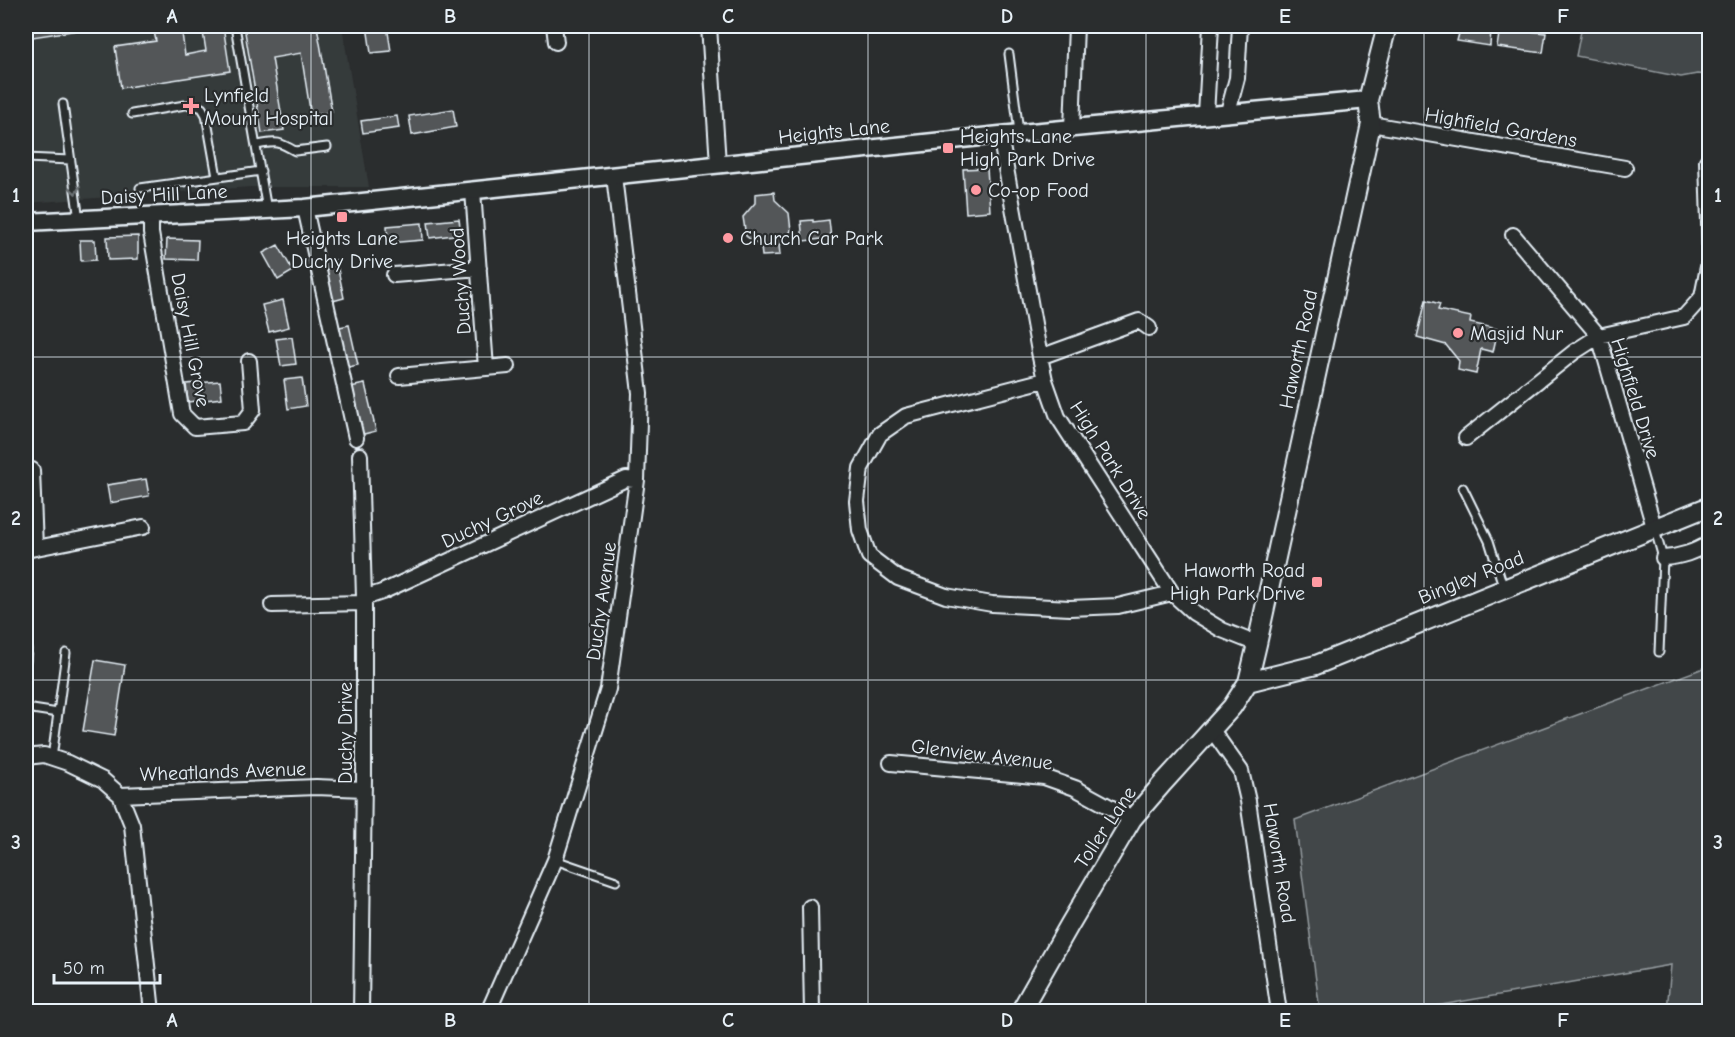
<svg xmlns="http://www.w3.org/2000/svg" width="1735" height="1037" viewBox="0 0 1735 1037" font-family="'Comic Neue',sans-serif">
  <rect width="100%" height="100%" fill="#2a2d2e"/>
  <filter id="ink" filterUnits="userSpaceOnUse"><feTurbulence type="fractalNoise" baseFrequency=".0167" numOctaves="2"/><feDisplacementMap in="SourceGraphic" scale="12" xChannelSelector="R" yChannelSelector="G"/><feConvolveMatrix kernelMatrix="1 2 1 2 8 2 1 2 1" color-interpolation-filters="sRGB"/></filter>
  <g filter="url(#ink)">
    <path fill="#363a3b" d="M26,26H342L369,187H251L26,203Z"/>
    <path fill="#424648" stroke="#959ca0" stroke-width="1.5" d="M1582,26H1709V75L1697,74L1681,77L1576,56Z
      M1709,666V1011H1667L1671,965L1407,1011H1320L1295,820Z"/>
    <path fill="#535759" stroke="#e8f1f8" stroke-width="1.5" d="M26,26H105L26,38Z
      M153,26H181L185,55L206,51L202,26H223L230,71L121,88L115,47L156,41Z
      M244,26H317L332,112L311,116L301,53L272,58L284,130L262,133Z
      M367,26H387L391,51L371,53Z
      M1461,26H1477L1491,28L1490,46L1457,41Z
      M1554,26H1574L1573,30L1554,28Z
      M1500,28L1546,33L1543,53L1497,47Z
      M453,109L456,127L412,135L409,116Z
      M397,116L399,128L363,133L361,121Z
      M987,168L990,211L966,213L963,169Z
      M774,192L775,200L789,213L791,231L779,245L780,255L762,256L761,247L746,236L743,217L755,203V194Z
      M459,219L461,234L430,238L428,222Z
      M813,220V222L829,220L831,238L803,241L801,221Z
      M422,223L423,240L388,243L387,226Z
      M138,236V259L108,260L107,237Z
      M167,239L198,240L197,260L166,259Z
      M80,240H95L96,260L81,261Z
      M278,245L293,271L278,280L263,253Z
      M336,260L344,298L329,302L320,264Z
      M283,300L289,327L269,332L262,305Z
      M1426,300L1440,304L1438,310L1471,317L1470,323L1498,329L1493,352L1481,349L1476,374L1458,370L1459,361L1446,345L1417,337Z
      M349,325L358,365L344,368L335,328Z
      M292,337L296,364L281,366L276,339Z
      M302,378L306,406L288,409L284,380Z
      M220,381L222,398L188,402L186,384Z
      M365,384L376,431L360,435L350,387Z
      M146,479L149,496L110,503L107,485Z
      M95,660L125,665L114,736L83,731Z"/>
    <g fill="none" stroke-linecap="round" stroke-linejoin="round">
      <defs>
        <path id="service" d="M235,26L267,210
          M1009,54L1019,132
          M63,104L79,220
          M132,114L185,105H193L202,108L206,115L217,177
          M256,145C277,142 276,140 295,151L327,147
          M26,158L70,160
          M140,188L261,171
          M1463,488L1489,541L1504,589
          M1655,530L1663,558L1659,652
          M26,661L27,649
          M26,708L58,713
          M52,758L66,653
          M555,860L616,881"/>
        <path id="minor" d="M554,26L556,42
          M709,26L718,164
          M1228,112L1237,78L1240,26
          M1206,115L1211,26
          M1371,124L1625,168
          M1072,128L1076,26
          M1000,135L1040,357L1045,380L1058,417L1172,593L1194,613L1222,630L1257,644
          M1707,161L1710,254
          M473,191L486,368
          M305,208L356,438
          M151,216V233L182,414L195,427L243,423L253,410L249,361
          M1513,235L1599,336L1654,527
          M394,275L479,268
          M1040,357L1139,321L1149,328
          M399,376L508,366
          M1045,380L906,416L880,434L861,468L857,501L860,530L869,556L898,578L946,596L992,604L1070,608L1118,606L1172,593
          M1466,438L1574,352L1599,336L1684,317L1702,297L1710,257
          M360,455L364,598V778L361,1012
          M32,470L35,548
          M26,550L143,527
          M1663,558C1681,557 1694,552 1710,543
          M364,598L382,592L626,479L637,480
          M272,605L364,603
          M1212,730L1241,771L1248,801L1279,1012
          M26,757L44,755L68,763L103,780L120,795L132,825L152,1012
          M891,763L1044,777L1075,788L1132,819
          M120,795L316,787L364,789
          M810,907L812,1012
          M488,1012L555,860L608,689L637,480L640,393L614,176"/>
        <path id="tertiary" d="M26,222L305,208L1000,135L1368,100"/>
        <path id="secondary" d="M1248,682L1316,665L1710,506
          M1020,1012L1070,924L1132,819L1163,783L1232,707L1248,682L1257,644L1371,124L1368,100L1387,26"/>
      </defs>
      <use href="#service" stroke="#e8f1f8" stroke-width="11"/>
      <use href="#minor" stroke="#e8f1f8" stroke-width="18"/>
      <use href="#tertiary" stroke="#e8f1f8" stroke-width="21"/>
      <use href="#secondary" stroke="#e8f1f8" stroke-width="22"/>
      <use href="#service" stroke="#2a2d2e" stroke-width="7"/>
      <use href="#minor" stroke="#2a2d2e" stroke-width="14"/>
      <use href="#tertiary" stroke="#2a2d2e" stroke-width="16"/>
      <use href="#secondary" stroke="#2a2d2e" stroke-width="18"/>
    </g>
    <defs><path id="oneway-chevron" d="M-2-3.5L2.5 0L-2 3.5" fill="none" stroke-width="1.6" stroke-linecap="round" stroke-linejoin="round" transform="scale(1.5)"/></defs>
    <use stroke="#6c7275" href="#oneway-chevron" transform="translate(75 190) rotate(82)"/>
  </g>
  <path fill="none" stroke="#e8f1f8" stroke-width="1.5" stroke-opacity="0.55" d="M311,26V1012M589,26V1012M868,26V1012M1146,26V1012M1424,26V1012M26,357H1710M26,680H1710"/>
  <g fill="#ff9aa2" stroke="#2a2d2e" stroke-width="2">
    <path d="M188 97h6v6h6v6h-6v6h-6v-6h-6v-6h6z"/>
    <rect x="942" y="142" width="12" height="12" rx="3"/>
    <circle cx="976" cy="190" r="6"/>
    <rect x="336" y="211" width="12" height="12" rx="3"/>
    <circle cx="728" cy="238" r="6"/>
    <circle cx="1458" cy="333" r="6"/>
    <rect x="1311" y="576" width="12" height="12" rx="3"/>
  </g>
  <g text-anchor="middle" stroke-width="4.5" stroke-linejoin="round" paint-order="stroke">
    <g font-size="20" fill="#e8f1f8" stroke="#2a2d2e" text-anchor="start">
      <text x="204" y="102">Lynfield<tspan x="204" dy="23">Mount Hospital</tspan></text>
      <text x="960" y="143">Heights Lane<tspan x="960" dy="23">High Park Drive</tspan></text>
      <text x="988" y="197">Co-op Food</text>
      <text x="342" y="245" text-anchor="middle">Heights Lane<tspan x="342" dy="23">Duchy Drive</tspan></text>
      <text x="740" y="245">Church Car Park</text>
      <text x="1470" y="340">Masjid Nur</text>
      <text x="1305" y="577" text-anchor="end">Haworth Road<tspan x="1305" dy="23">High Park Drive</tspan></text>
    </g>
    <g font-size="20" fill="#e8f1f8" stroke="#2a2d2e">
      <text transform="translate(1501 127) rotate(10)" y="7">Highfield Gardens</text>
      <text transform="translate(834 131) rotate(-6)" y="7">Heights Lane</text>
      <text transform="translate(164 194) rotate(-3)" y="7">Daisy Hill Lane</text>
      <text transform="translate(460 281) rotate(-94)" y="7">Duchy Wood</text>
      <text transform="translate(191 340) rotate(79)" y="7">Daisy Hill Grove</text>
      <text transform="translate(1298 349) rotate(-78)" y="7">Haworth Road</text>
      <text transform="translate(1636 398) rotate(73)" y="7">Highfield Drive</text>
      <text transform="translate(1111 460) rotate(58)" y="7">High Park Drive</text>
      <text transform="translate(492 519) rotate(-25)" y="7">Duchy Grove</text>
      <text transform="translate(1471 577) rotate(-22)" y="7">Bingley Road</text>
      <text transform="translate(601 601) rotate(-82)" y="7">Duchy Avenue</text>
      <text transform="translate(345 733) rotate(-90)" y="7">Duchy Drive</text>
      <text transform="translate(982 754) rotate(7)" y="7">Glenview Avenue</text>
      <text transform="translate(223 771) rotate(-2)" y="7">Wheatlands Avenue</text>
      <text transform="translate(1105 827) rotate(-56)" y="7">Toller Lane</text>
      <text transform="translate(1280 863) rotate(81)" y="7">Haworth Road</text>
    </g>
  </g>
  <rect width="1735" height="1037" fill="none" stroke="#2a2d2e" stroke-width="66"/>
  <path d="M54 974v9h106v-9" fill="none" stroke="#e8f1f8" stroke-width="3"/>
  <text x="63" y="974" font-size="18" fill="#e8f1f8" stroke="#2a2d2e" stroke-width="4.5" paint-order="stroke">50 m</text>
  <rect x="33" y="33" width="1669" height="971" fill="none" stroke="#e8f1f8" stroke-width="2"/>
  <g font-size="20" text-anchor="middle" font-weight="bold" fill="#e8f1f8">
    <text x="172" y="23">A</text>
    <text x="450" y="23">B</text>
    <text x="728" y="23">C</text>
    <text x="1007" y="23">D</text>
    <text x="1285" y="23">E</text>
    <text x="1563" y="23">F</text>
    <text x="16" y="202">1</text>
    <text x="1718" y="202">1</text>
    <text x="16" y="525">2</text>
    <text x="1718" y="525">2</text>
    <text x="16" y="849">3</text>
    <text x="1718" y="849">3</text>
    <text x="172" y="1027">A</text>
    <text x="450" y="1027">B</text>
    <text x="728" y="1027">C</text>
    <text x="1007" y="1027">D</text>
    <text x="1285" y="1027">E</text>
    <text x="1563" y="1027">F</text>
  </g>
</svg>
